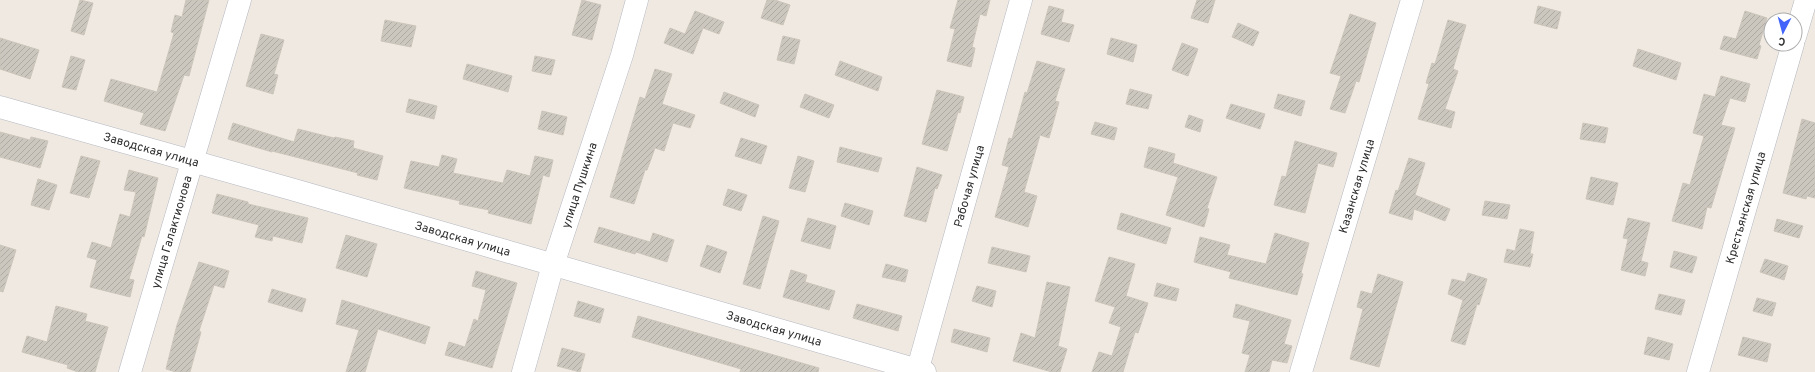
<svg xmlns="http://www.w3.org/2000/svg" width="1815" height="372" viewBox="0 0 1815 372" font-family="Overpass,sans-serif">
  <defs>
    <pattern id="building-hatch" width="6" height="6" patternUnits="userSpaceOnUse"><rect width="6" height="6" fill="#cbc7bf"/><path d="M-1 1l2-2M0 6l6-6M5 7l2-2" fill="none" stroke="#afaba4"/></pattern>
  </defs>
  <rect width="100%" height="100%" fill="#efe9e1"/>
  <path fill="url(#building-hatch)" stroke="#cbc5ba" d="M80,0L93,3L84,35L71,31Z
    M186,0H209L189,76L184,75L165,131L140,124L144,113L104,101L111,79L157,92L174,33L171,32L175,15L182,17Z
    M582,0L601,5L592,40L572,35Z
    M767,0H775L790,5L783,25L761,18Z
    M958,0H990L986,16L980,14L972,47L975,48L971,67L947,61L955,29L950,28Z
    M1197,0H1215L1208,23L1191,18Z
    M1049,6L1064,10L1061,22L1074,25L1069,42L1041,34Z
    M1538,6L1561,12L1557,29L1534,23Z
    M695,11L724,22L719,34L703,28L693,54L664,43L670,28L685,34Z
    M1745,11L1767,18L1759,45L1761,46L1757,59L1720,49L1724,36L1736,39Z
    M1350,14L1376,23L1359,82L1356,81L1345,113L1330,109L1341,76L1330,73Z
    M385,20L416,26L411,47L381,41Z
    M1448,20L1466,25L1453,69L1458,71L1445,109L1455,112L1451,128L1418,119L1429,84L1426,83L1432,63L1435,64Z
    M1238,23L1259,32L1253,46L1232,37Z
    M261,34L284,40L274,74L278,75L273,94L246,86Z
    M783,36L800,40L794,64L777,60Z
    M0,38L39,50L30,79L0,69Z
    M1111,38L1137,45L1133,62L1107,54Z
    M1182,43L1198,49L1188,76L1172,70Z
    M1638,49L1681,63L1676,80L1633,66Z
    M71,56L85,60L76,90L62,87Z
    M535,56L555,60L551,75L532,71Z
    M840,61L882,77L878,91L835,75Z
    M1037,61L1065,69L1055,101L1059,102L1049,138L1040,135L1024,192L1037,196L1028,227L995,217L1009,167L1002,165L1009,138L1012,139L1025,92L1027,93Z
    M467,64L512,76L508,92L463,79Z
    M655,69L672,74L662,104L695,115L690,128L673,123L664,151L655,148L647,170H645L634,204L610,197L640,97L645,99Z
    M1721,76L1750,84L1745,102L1730,98L1721,125L1735,128L1711,208L1707,207L1702,229L1672,221L1683,183L1690,185L1704,136L1693,133L1704,94L1715,97Z
    M1130,89L1152,95L1148,109L1126,104Z
    M937,90L964,97L960,113L958,112L947,151L922,144Z
    M724,92L759,105L755,117L720,103Z
    M805,94L834,105L829,118L800,107Z
    M1278,94L1305,101L1301,116L1274,108Z
    M409,99L437,106L434,119L406,112Z
    M1231,104L1265,114L1260,129L1226,118Z
    M542,111L567,117L563,135L538,129Z
    M1189,115L1203,120L1200,132L1185,127Z
    M1802,119L1815,123V198L1807,196L1806,199L1783,193Z
    M1095,122L1117,128L1114,140L1091,134Z
    M233,123L294,142L298,129L334,138L335,137L354,141L353,148L383,156L377,180L357,175L358,173L272,151V152L228,139Z
    M1583,123L1608,128L1605,143L1580,139Z
    M0,132L30,140L31,137L48,141L40,168L0,157Z
    M741,138L767,146L761,164L735,156Z
    M1295,141L1337,153L1333,167L1318,163L1305,213L1274,205L1282,176L1286,177Z
    M840,147L882,158L878,172L837,162Z
    M1149,147L1175,154L1173,163L1217,177L1207,208L1209,209L1204,227L1166,215L1178,177L1144,167Z
    M442,155L457,159L453,173L503,183L507,170L530,176L535,156L553,160L549,177L543,175L531,224L488,213L489,210L459,204L460,201L404,188L411,161L439,167Z
    M81,156L100,161L89,198L70,193Z
    M798,156L814,161L805,192L789,188Z
    M1409,158L1425,163L1415,195L1450,209L1445,221L1414,209L1412,220L1389,213L1396,190L1398,191Z
    M917,167L942,175L937,189L935,188L926,222L904,216Z
    M129,170L158,178L144,237L142,236L129,279L134,280L130,297L90,287L97,260L87,257L92,242L111,248L120,214L130,217L136,192L124,190Z
    M1591,177L1618,183L1613,205L1586,199Z
    M38,179L57,185L49,210L31,205Z
    M728,189L747,195L741,211L723,205Z
    M217,194L248,202V204L308,218L302,243L273,236L272,241L255,237L259,225L212,213Z
    M1485,201L1510,205L1507,219L1482,215Z
    M845,203L873,211L869,225L841,216Z
    M1121,213L1171,228L1166,244L1117,229Z
    M763,216L779,221L760,289L743,284Z
    M808,218L836,226L830,249L801,241Z
    M1628,218L1650,223L1641,261L1648,263L1645,276L1621,270L1628,239L1623,238Z
    M1777,219L1803,226L1799,238L1774,231Z
    M599,227L650,242L653,233L674,240L667,262L636,252L635,254L594,242Z
    M1520,229L1534,232L1530,254H1533L1530,267L1504,262L1507,249L1515,251Z
    M1275,233L1309,243L1301,273L1303,274L1297,295L1229,278L1231,272L1194,262L1200,237L1230,245L1227,255L1266,264Z
    M346,235L377,244L367,277L336,268Z
    M0,245L16,250L3,292L0,291Z
    M707,245L727,252L720,273L700,266Z
    M992,247L1030,256L1026,272L988,263Z
    M1674,251L1697,257L1692,273L1670,267Z
    M1109,257L1135,264L1126,296L1148,303L1138,333L1135,332L1123,372H1092L1099,352L1112,356L1121,327L1109,323L1115,307L1095,301Z
    M1765,259L1788,266L1784,280L1760,272Z
    M199,262L229,271L224,288L214,285L199,331L201,332L190,372H176L166,369L177,325Z
    M886,264L908,270L905,282L882,277Z
    M791,270L807,275L805,282L835,291L829,310L783,297Z
    M476,271L517,283L492,368L445,355L449,342L465,347L474,319L478,321L486,290L472,286Z
    M1468,273L1487,279L1479,305L1477,304L1465,345L1451,341L1463,300L1448,294L1452,279L1465,282Z
    M1378,274L1403,282L1379,367L1350,359L1363,309L1357,307L1361,291L1372,294Z
    M1047,282L1070,287L1058,346L1067,349L1060,372H1052L1013,361L1021,333L1035,338Z
    M1157,283L1179,289L1176,301L1154,296Z
    M977,286L996,291L992,307L972,301Z
    M272,289L306,299L302,312L268,302Z
    M1659,294L1685,300L1681,315L1655,309Z
    M1757,298L1776,303L1772,316L1753,311Z
    M342,300L430,327L425,344L378,329L365,372H346L359,330L336,324Z
    M578,301L604,309L600,323L574,316Z
    M857,304L902,316L898,331L853,318Z
    M1236,304L1291,320L1284,344L1292,346L1287,363L1272,360L1269,372H1245L1250,355L1242,353L1250,321L1233,317Z
    M56,306L87,314L85,321L108,327L95,372H78L67,368L68,365L22,352L27,336L47,342Z
    M638,316L819,368L818,372H740L741,369L632,337Z
    M954,329L990,338L987,352L951,342Z
    M1648,337L1673,344L1669,360L1644,354Z
    M1743,337L1771,344L1767,362L1738,355Z
    M562,348L585,354L580,372L557,366Z"/>
  <g fill="none" stroke-linecap="round" stroke-linejoin="round">
    <defs>
      <g id="minor">
        <path d="M1795,37L1806,0"/>
        <path id="s1" d="M0,107L291,189L925,372"/>
        <path id="s2" d="M130,372L240,0"/>
        <path id="s3" d="M523,372L553,265L622,55L637,0"/>
        <path id="s4" d="M917,372L1021,0"/>
        <path id="s5" d="M1301,372L1412,0"/>
        <path id="s6" d="M1698,372L1793,44"/>
      </g>
    </defs>
    <use href="#minor" stroke="#b4b7c1" stroke-width="23"/>
    <use href="#minor" stroke="#fff" stroke-width="22"/>
  </g>
  <g text-anchor="middle" stroke-width="3.5" stroke-linejoin="round" paint-order="stroke">
    <g font-size="12" fill="#2e2e2e" stroke="#fff">
      <text dy="4" stroke="none"><textPath href="#s1" startOffset="157">Заводская улица</textPath></text>
      <text dy="4" stroke="none"><textPath href="#s3" startOffset="195">улица Пушкина</textPath></text>
      <text dy="4" stroke="none"><textPath href="#s4" startOffset="193">Рабочая улица</textPath></text>
      <text dy="4" stroke="none"><textPath href="#s5" startOffset="194">Казанская улица</textPath></text>
      <text dy="4" stroke="none"><textPath href="#s6" startOffset="171">Крестьянская улица</textPath></text>
      <text dy="4" stroke="none"><textPath href="#s2" startOffset="146">улица Галактионова</textPath></text>
      <text dy="4" stroke="none"><textPath href="#s1" startOffset="481">Заводская улица</textPath></text>
      <text dy="4" stroke="none"><textPath href="#s1" startOffset="805">Заводская улица</textPath></text>
    </g>
  </g>
  <g transform="translate(1783 32) rotate(186)"><circle r="19" fill="#ffffff" stroke="#ababab"/>
  <path d="M0-3L7 15L0 10L-7 15Z" fill="#4264fb"/>
  <text y="-6" font-size="11" font-weight="bold" text-anchor="middle" fill="#2e2e2e">С</text>
  </g>
</svg>
